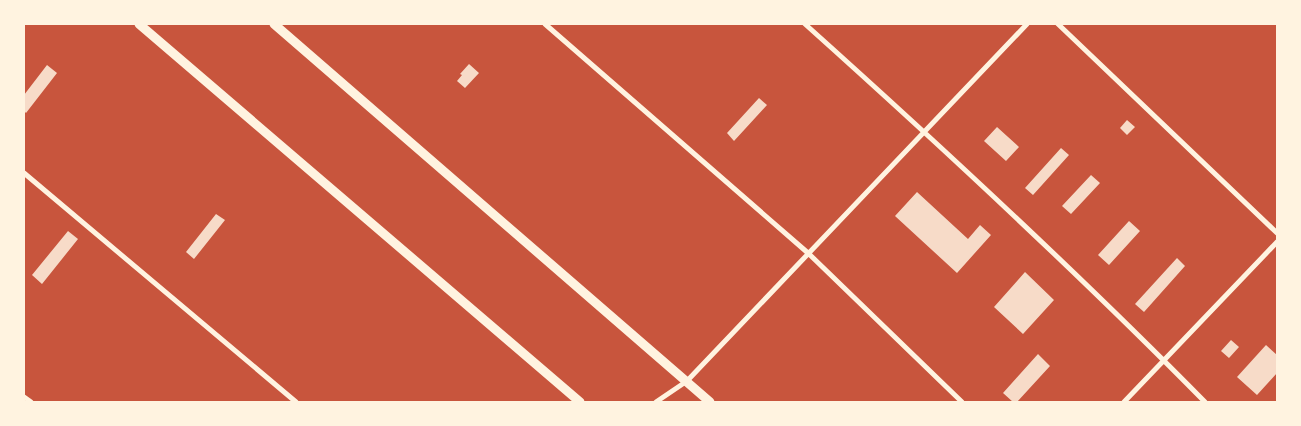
<svg xmlns="http://www.w3.org/2000/svg" width="1301" height="426" viewBox="0 0 1301 426" font-family="Montserrat,sans-serif">
  <rect width="100%" height="100%" fill="#c8553d"/>
  <path fill="#f7dbc8" d="M469,64L479,73L465,88L457,81L462,75L460,74Z
    M47,65L57,73L26,113L24,111V95Z
    M759,98L767,105L734,141L727,133Z
    M1127,120L1135,127L1127,135L1120,128Z
    M997,127L1019,147L1006,161L984,141Z
    M1061,148L1069,155L1033,195L1025,188Z
    M1091,175L1100,183L1071,214L1062,206Z
    M917,192L968,239L980,225L991,235L957,273L895,216Z
    M216,214L225,220L194,259L186,252Z
    M1129,221L1140,231L1109,265L1098,255Z
    M68,231L78,239L42,284L32,275Z
    M1177,258L1185,266L1144,312L1135,304Z
    M1025,272L1054,300L1023,334L994,307Z
    M1231,340L1239,347L1229,358L1221,351Z
    M1266,345L1277,355V373L1257,395L1237,377Z
    M1038,354L1050,366L1017,402H1013L1003,393Z"/>
  <g fill="none" stroke-linecap="round" stroke-linejoin="round">
    <path stroke="#fff3e0" stroke-width="5" d="M545,24L808,253L962,402
      M805,24C941,146 1076,271 1205,402
      M1058,24L1277,233
      M24,173L296,402
      M24,397L31,402
      M656,402L687,381L1027,24
      M1124,402L1277,242"/>
    <path stroke="#fff3e0" stroke-width="9" d="M139,24L580,402
      M274,24L710,402"/>
  </g>
  <rect width="1301" height="426" fill="none" stroke="#fff3e0" stroke-width="50"/>
</svg>
